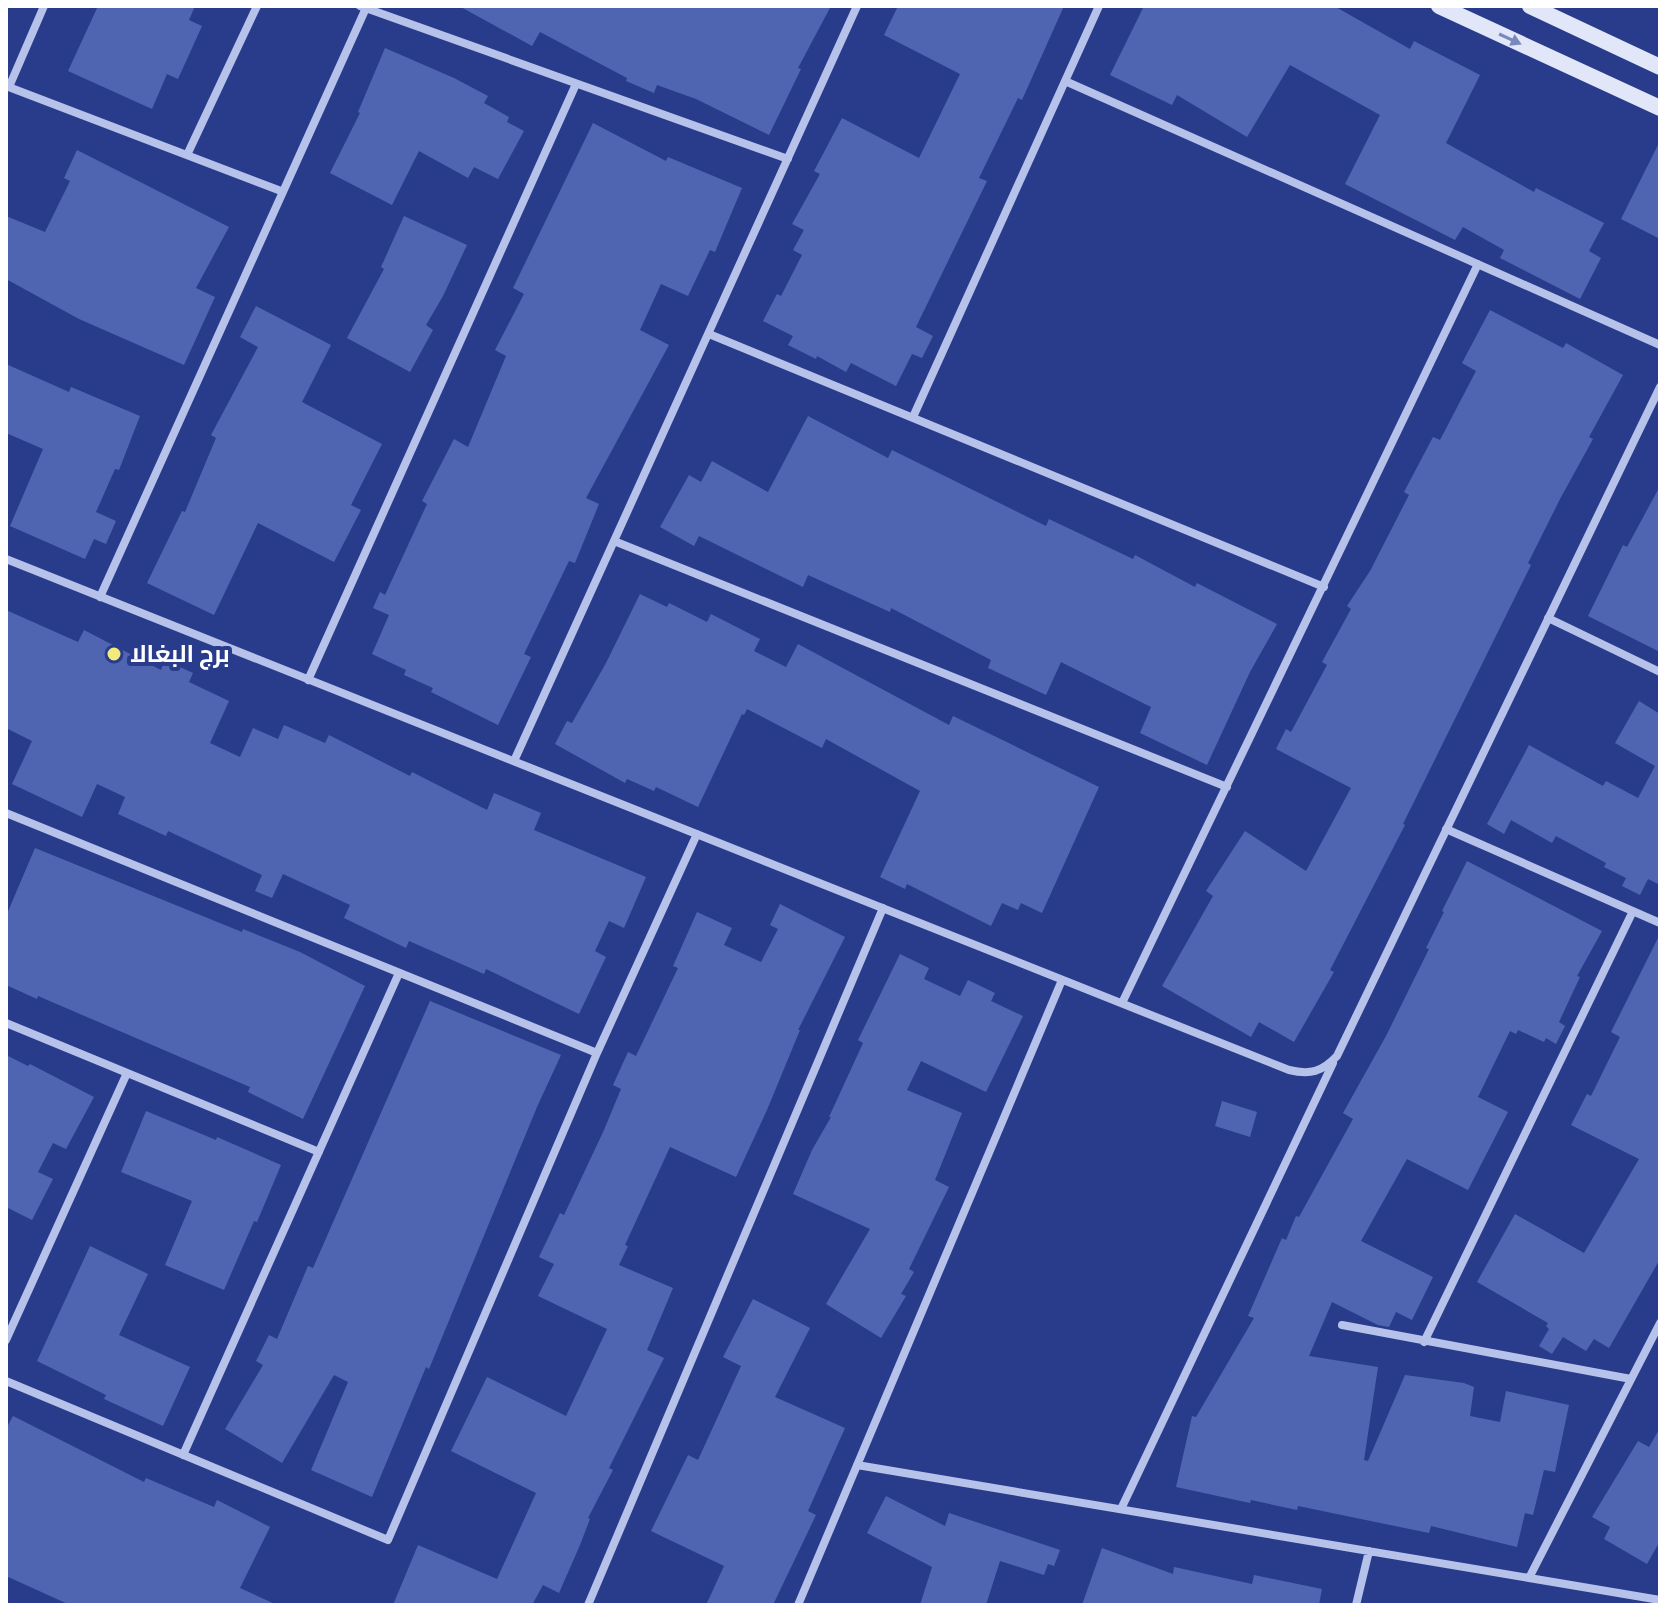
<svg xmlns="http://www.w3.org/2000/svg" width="1666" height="1611" viewBox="0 0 1666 1611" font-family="Manrope,Cairo,sans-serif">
  <rect width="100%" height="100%" fill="#283c8b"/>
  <path fill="#5065b2" d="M98,6H195L189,20L202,26L178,79L167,74L152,109L68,71Z
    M459,6H831L798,68L801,69L769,135L696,99L657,85L654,93L626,81L627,78L540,32L532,46Z
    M898,6H1064L1022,100L1018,98L979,178L987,181L916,327L933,336L922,358L912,354L896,386L851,363L846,372L817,356L816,359L788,345L793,336L763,321L777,294L781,296L802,255L793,250L804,230L792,224L820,174L814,171L842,118L919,158L960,74L884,35Z
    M1144,6H1334L1410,49L1414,41L1480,75L1446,143L1534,192L1536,188L1604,223L1589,251L1601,258L1580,299L1500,258L1504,250L1463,227L1455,240L1345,184L1380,115L1290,65L1247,137L1177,95L1172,105L1110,75Z
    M385,48L454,78L488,96L484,103L509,117L507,122L524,131L498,179L474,167L468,178L419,151L392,205L330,173L360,113L358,112Z
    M593,123L666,161L668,157L742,188L715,252L710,250L688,296L661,284L640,330L669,345L586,498L599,504L575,563L569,561L524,654L531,657L498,725L431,692L433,688L404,675L406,670L372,654L389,615L373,608L380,592L385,595L427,504L422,501L454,439L468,447L506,356L495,350L524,294L513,288Z
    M1660,141V239L1621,219Z
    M77,150L229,227L196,288L215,297L184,365L79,319L6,279V216L45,232L70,181L64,178Z
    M404,216L467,245L443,296L426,325L433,330L410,372L347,338L384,269L381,267Z
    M256,306L331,345L302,402L382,444L351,505L361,510L334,562L258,523L214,615L147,583L182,511L185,512L216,438L211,435L258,347L240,337Z
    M1490,310L1563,348L1566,343L1623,375L1589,437L1593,439L1560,499L1528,563L1531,565L1403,824L1405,825L1330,970L1334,972L1294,1042L1259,1022L1251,1037L1162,986L1213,896L1206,891L1245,831L1306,871L1351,788L1276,749L1286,729L1291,732L1327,665L1322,662L1351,609L1347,606L1370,571L1409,495L1404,492L1433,437L1440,440L1476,371L1462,363Z
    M6,364L69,392L71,387L140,416L119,470L115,469L96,512L116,521L106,544L94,539L85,559L10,526L43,449L6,433Z
    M808,416L888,458L892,450L1046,526L1049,519L1133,559L1135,555L1195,587L1197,583L1277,624L1250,672L1207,765L1140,733L1151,707L1061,662L1046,695L988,668L991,660L891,608L890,612L808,575L803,587L699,536L694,546L660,527L689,475L701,482L712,461L768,492Z
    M1660,486V652L1588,616L1623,545L1627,547Z
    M640,594L667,607L669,603L707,622L711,614L760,639L754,651L786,667L798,644L949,725L953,716L1099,787L1042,913L1021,903L1018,910L1002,903L991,926L907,884L905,889L880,877L920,791L826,739L822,748L747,709L744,715L742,714L698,807L656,787L654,791L627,779L625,783L555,744L567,721L572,723L606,663Z
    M6,610L78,642L84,630L161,670L165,660L193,673L189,682L229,701L210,743L240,757L253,728L278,739L284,725L325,743L329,735L410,776L412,772L487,810L494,793L541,813L534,830L646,877L624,928L609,921L595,951L606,957L579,1014L486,969L484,974L409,941L406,948L344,918L350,905L283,874L272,898L255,891L262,875L168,831L166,836L118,814L125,797L97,784L82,817L12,784L32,741L6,728Z
    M1639,701L1660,714V885L1648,879L1640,895L1622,886L1626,878L1604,867L1606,863L1556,836L1552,843L1511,820L1504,834L1487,824L1529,745L1603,786L1606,781L1638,798L1655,766L1615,743Z
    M35,848L242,932L243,929L300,952L365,986L303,1119L248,1092L250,1087L38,996L37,999L6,985V916Z
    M1467,861L1602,931L1577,976L1580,977L1559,1022L1565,1026L1556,1044L1546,1038L1544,1042L1518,1030L1516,1034L1510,1031L1478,1097L1508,1112L1468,1190L1407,1159L1361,1241L1433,1277L1412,1320L1396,1312L1389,1327L1378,1325L1332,1302L1309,1356L1378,1367L1364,1460L1368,1461L1405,1375L1464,1383L1474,1387L1470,1416L1500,1422L1506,1391L1569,1405L1555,1472L1544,1470L1533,1515L1525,1513L1517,1547L1431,1526L1429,1533L1298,1506L1297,1510L1251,1500L1250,1503L1176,1487L1192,1416L1196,1417L1254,1318L1248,1316L1282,1238L1286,1240L1296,1216L1299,1217L1353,1119L1343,1113L1386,1036L1429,949L1426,948L1444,912L1442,911Z
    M780,904L845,937L798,1030H800L767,1110L736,1177L670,1147L625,1245L628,1246L619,1265L673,1288L647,1350L664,1358L609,1468L613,1470L588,1518L590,1519L580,1545L559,1593L543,1585L532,1605H393L418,1545L497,1579L536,1493L451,1451L487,1377L566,1416L607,1329L538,1296L554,1264L539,1257L560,1213L564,1215L604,1130L621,1089L613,1085L628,1052L636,1056L678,968L673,966L697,912L732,928L724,945L761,962L778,929L770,925Z
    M1660,934V1259L1609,1348L1594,1339L1586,1351L1563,1337L1552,1354L1539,1346L1549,1329L1546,1326L1548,1323L1477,1282L1515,1214L1584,1253L1639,1159L1571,1125L1587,1094L1591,1096L1620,1037L1611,1032Z
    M900,954L929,968L924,979L960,996L968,980L995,993L991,1001L1023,1016L986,1092L921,1061L907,1090L962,1113L935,1180L949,1187L909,1269L914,1272L901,1294L906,1296L881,1338L826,1304L870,1229L793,1194L812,1150L831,1117H829L863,1043L858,1040Z
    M430,1001L561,1055L537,1107L429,1369L426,1367L372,1497L311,1470L348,1382L334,1375L282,1463L225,1429L263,1365L256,1361L269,1335L277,1339L308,1266L313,1268Z
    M6,1055L28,1066L30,1064L94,1097L66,1149L53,1143L38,1172L53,1179L32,1220L6,1207Z
    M1222,1101L1257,1112L1250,1137L1215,1126Z
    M146,1111L216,1140L217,1137L281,1165L257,1222L254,1221L224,1290L165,1265L192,1201L121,1172Z
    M90,1246L148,1274L119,1335L190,1367L163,1426L104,1399L106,1395L37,1361Z
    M753,1299L810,1328L775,1397L845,1428L808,1511L816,1515L773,1605H706L724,1566L651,1531L688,1455L698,1460L741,1366L723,1357Z
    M13,1416L144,1482L146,1478L214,1507L217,1500L270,1527L240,1588L277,1605H70L6,1576V1429Z
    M1660,1428V1541L1647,1564L1604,1539L1610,1527L1592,1517L1638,1441L1649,1447Z
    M886,1496L945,1526L949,1513L1060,1550L1054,1566L1048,1564L1044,1575L1000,1561L986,1605H920L932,1567L867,1533Z
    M1102,1548L1173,1574L1174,1567L1252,1584L1254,1575L1322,1589L1319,1605H1082Z"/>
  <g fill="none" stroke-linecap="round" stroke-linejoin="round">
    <path stroke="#b6c2ea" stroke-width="8" d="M360,6L788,159
      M1065,81L1660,345
      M6,86L281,191
      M9,87L44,6
      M187,155L257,6
      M709,334L1324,587
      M913,417L1099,6
      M614,541L1227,787
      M6,559L1289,1070C1310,1075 1322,1072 1337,1056L1660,387
      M100,597L366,8
      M1548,618L1660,672
      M308,680L576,84
      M514,761L857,6
      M6,813L597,1053
      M1446,829L1660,923
      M1122,1003L1478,264
      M6,1023L319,1152
      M1342,1325L1631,1379
      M6,1340L127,1073
      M1424,1342L1633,911
      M6,1381L388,1540L597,1053L697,834
      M183,1455L399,973
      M857,1465L1660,1600
      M1121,1509L1333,1063
      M1529,1578L1660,1323
      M588,1605L883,908
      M798,1605L1062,980
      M1356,1605L1369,1551"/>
    <path stroke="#e1e6f8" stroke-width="16" d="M1439,6L1660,108
      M1530,6L1660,67"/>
  </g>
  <defs><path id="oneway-solid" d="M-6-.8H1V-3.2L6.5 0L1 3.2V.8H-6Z" transform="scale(2)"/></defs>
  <use fill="#7b88bc" href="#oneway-solid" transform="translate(1510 39) rotate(25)"/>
  <circle fill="#f2eb7c" stroke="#283c8b" stroke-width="3" cx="114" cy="654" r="8"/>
  <g text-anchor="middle" stroke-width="8" stroke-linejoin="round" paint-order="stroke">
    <g font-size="24" font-weight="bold" fill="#fff" stroke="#283c8b" text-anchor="start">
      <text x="130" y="662">برج البغالا</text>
    </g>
  </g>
  <rect width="1666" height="1611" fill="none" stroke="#ffffff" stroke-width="16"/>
</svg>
